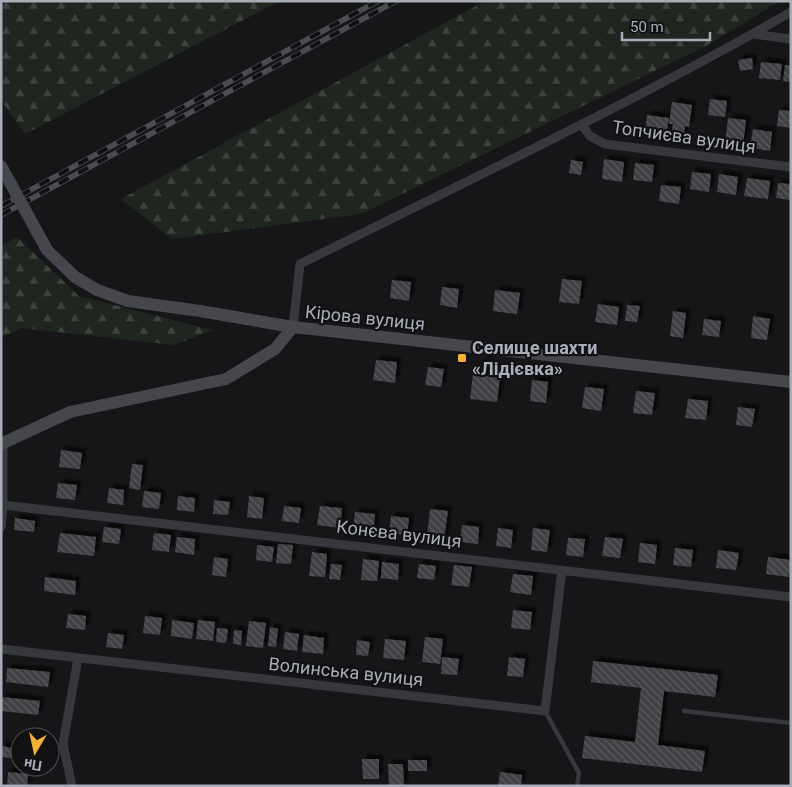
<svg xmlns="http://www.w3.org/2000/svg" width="792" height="787" viewBox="0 0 792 787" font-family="Roboto,sans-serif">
  <defs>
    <pattern id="forest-firs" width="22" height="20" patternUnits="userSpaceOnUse" patternTransform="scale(1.25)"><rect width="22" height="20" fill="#1e261f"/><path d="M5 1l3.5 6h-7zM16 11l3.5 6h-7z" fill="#3c433d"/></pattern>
    <pattern id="building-back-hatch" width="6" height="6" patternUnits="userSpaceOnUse" patternTransform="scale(1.25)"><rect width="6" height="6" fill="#404145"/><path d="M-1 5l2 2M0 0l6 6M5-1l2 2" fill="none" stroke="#595a5e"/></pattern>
    <filter id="shadow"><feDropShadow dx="4.5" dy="-4.5" stdDeviation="1" flood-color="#0009"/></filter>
  </defs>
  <rect width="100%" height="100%" fill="#161618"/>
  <path fill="url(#forest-firs)" d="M1,1H280L25,134L1,100Z
    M485,1H780L708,45L361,214L172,239L121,199Z
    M17,237L79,296L212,330L174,345L21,328L1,338V246Z"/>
  <path fill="url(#building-back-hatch)" filter="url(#shadow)" d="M752,58L753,69L740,71L738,60Z
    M761,62L782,64L780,80L759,78Z
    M785,65H791V82L783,81Z
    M710,99L727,101L725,117L708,115Z
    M672,102L692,105L689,127L685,126L683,139L671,137L673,124H669Z
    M779,110L791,111V128L777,126Z
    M647,115L669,118L666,136L645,133Z
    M728,118L746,120L743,145L725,143Z
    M753,129L772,132L770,151L750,148Z
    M604,159L624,162L622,182L602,179Z
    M571,160L583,162L581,175L569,173Z
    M635,163L654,165L652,182L633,180Z
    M692,172L711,174L709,192L690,189Z
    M719,174L738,177L736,195L717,192Z
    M747,178L770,181L768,199L744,196Z
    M778,183L791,184L790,200L776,198Z
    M661,185L681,187L679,204L659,201Z
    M562,279L582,281L579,304L559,302Z
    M392,280L411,282L409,301L390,298Z
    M442,287L459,289L457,308L440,305Z
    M495,290L520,293L517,314L493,311Z
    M598,304L619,307L617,325L595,322Z
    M627,305L640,306L637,322L625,321Z
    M673,311L686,313L683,338L670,336Z
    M753,316L770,319L767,340L751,338Z
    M704,319L721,321L719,337L702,335Z
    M376,360L397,362L395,383L373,380Z
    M428,367L444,369L441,387L425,385Z
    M473,374L500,378L497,402L470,399Z
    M532,380L548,382L546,403L530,401Z
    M585,387L604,389L601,411L582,408Z
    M636,391L655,393L652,415L633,413Z
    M688,399L708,401L706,420L685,418Z
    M738,407L755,409L752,427L736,425Z
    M61,450L82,453L80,469L59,467Z
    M132,464L143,465L140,490L129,488Z
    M58,483L77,485L75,500L56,498Z
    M109,488L124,490L123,505L107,503Z
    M144,491L161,493L159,509L142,507Z
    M178,496L195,498L194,512L177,510Z
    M249,496L264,498L262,519L247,517Z
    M214,500L230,502L228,515L213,514Z
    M284,506L301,508L299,523L282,521Z
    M320,506L342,508L340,528L317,525Z
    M430,509L448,511L444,539L427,537Z
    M355,512L375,514L373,532L353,530Z
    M391,516L409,518L407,535L389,533Z
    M15,518L35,521L34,532L14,530Z
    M462,525L479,527L478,544L460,542Z
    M104,527L121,529L119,544L102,542Z
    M498,528L513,530L511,548L496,546Z
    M533,528L550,530L547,552L531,550Z
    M60,533L96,537L94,556L57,552Z
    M154,533L171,535L169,552L152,550Z
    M177,537L195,539L194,555L175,552Z
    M605,537L623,539L620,558L602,556Z
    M568,538L585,539L583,557L566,555Z
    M640,543L657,545L655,564L638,562Z
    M278,544L293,545L291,564L276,563Z
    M257,545L274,547L272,562L256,560Z
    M675,548L693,550L691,567L673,565Z
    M718,550L739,553L736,570L716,568Z
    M312,552L327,554L325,577L309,576Z
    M214,557L228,559L226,577L212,575Z
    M768,557L791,560L789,577L766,574Z
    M363,559L379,561L377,581L361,580Z
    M382,562L399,564L398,580L381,578Z
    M331,564L342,565L340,580L329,579Z
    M419,564L436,566L434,580L417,578Z
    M454,565L472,567L469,587L451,585Z
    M513,574L533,576L531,595L510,592Z
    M45,577L76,581L75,595L44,591Z
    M513,610L532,612L530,630L511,628Z
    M68,614L86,616L85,630L66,628Z
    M145,616L162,618L160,635L143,633Z
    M172,620L194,623L192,639L171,636Z
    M198,620L215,622L213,641L196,639Z
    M249,621L266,623L263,648L246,646Z
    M270,627L278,629L276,647L268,646Z
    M217,628L228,629L226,643L216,642Z
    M234,630L242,631L241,645L233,644Z
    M285,632L299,634L297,651L283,649Z
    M108,633L124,635L122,649L106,647Z
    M304,635L324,638L323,654L302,652Z
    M425,637L443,639L440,664L422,662Z
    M385,639L406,641L404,660L383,658Z
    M357,640L370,642L368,656L356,655Z
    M442,657L459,659L457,675L441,674Z
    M509,657L525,659L523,677L507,676Z
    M593,661L718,675L715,697L664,691L658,745L705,751L702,772L582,758L585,736L635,742L641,688L591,682Z
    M7,668L50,672L48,687L6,682Z
    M2,697L40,701L38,715L1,711Z
    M1,746L12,748L11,758L1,757Z
    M362,759H379V779H363Z
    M408,760H427V771H408Z
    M388,764H403L404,786H389Z
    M8,772L28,774L27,786H7Z
    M500,772L522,775L521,786H498Z"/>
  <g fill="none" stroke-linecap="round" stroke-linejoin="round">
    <path stroke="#37383d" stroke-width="4.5" d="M545,711L579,773L577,786
      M684,711L791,723"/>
    <path stroke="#37383d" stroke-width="9" d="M753,34L791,39
      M581,124L590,136L605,144L791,167
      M293,327L300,264C464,182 631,104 791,12
      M3,505L791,597
      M1,527L3,505V443
      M1,649L545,711L562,570
      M72,786L63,744L78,658"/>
    <path stroke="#45474d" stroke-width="12" d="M47,250L75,277L97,290L128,301L200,311L293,327L791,382
      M1,444L70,412L226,379L275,349L293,327"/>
    <defs>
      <path id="rail" d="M1,206L378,1
        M1,215L396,1"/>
    </defs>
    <use href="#rail" stroke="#4a4c52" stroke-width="5.5"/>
    <use href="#rail" stroke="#111113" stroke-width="4" stroke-dasharray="11" stroke-linecap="butt"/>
    <path stroke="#45474d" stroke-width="12" d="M1,166L47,250"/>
  </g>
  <rect fill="#f2b134" stroke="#111113" stroke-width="2" x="457" y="353" width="10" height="10" rx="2.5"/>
  <g text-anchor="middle" stroke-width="4.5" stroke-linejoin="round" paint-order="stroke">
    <g font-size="18" fill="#a8adb8" stroke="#111113">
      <text transform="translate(684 137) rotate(8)" y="6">Топчиєва вулиця</text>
      <text transform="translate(365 318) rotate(6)" y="6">Кірова вулиця</text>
      <text transform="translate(399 534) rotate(7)" y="6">Конєва вулиця</text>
      <text transform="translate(346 672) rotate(6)" y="6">Волинська вулиця</text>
    </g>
    <g font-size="18" font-weight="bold" fill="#a8adb8" stroke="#111113" text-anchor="start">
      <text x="472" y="354">Селище шахти<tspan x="472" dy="21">«Лідієвка»</tspan></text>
    </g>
  </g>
  <rect width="792" height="787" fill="none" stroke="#a8adb8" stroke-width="5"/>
  <g transform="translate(35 752) rotate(189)"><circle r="24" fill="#111113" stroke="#4d4f55"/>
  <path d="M0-4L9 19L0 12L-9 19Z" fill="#f2b134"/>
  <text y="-8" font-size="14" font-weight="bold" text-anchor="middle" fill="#a8adb8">Пн</text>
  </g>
  <path d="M622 32v8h88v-8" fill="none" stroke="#a8adb8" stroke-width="2.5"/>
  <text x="630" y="32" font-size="15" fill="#a8adb8" stroke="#111113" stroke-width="4" paint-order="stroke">50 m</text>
</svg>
